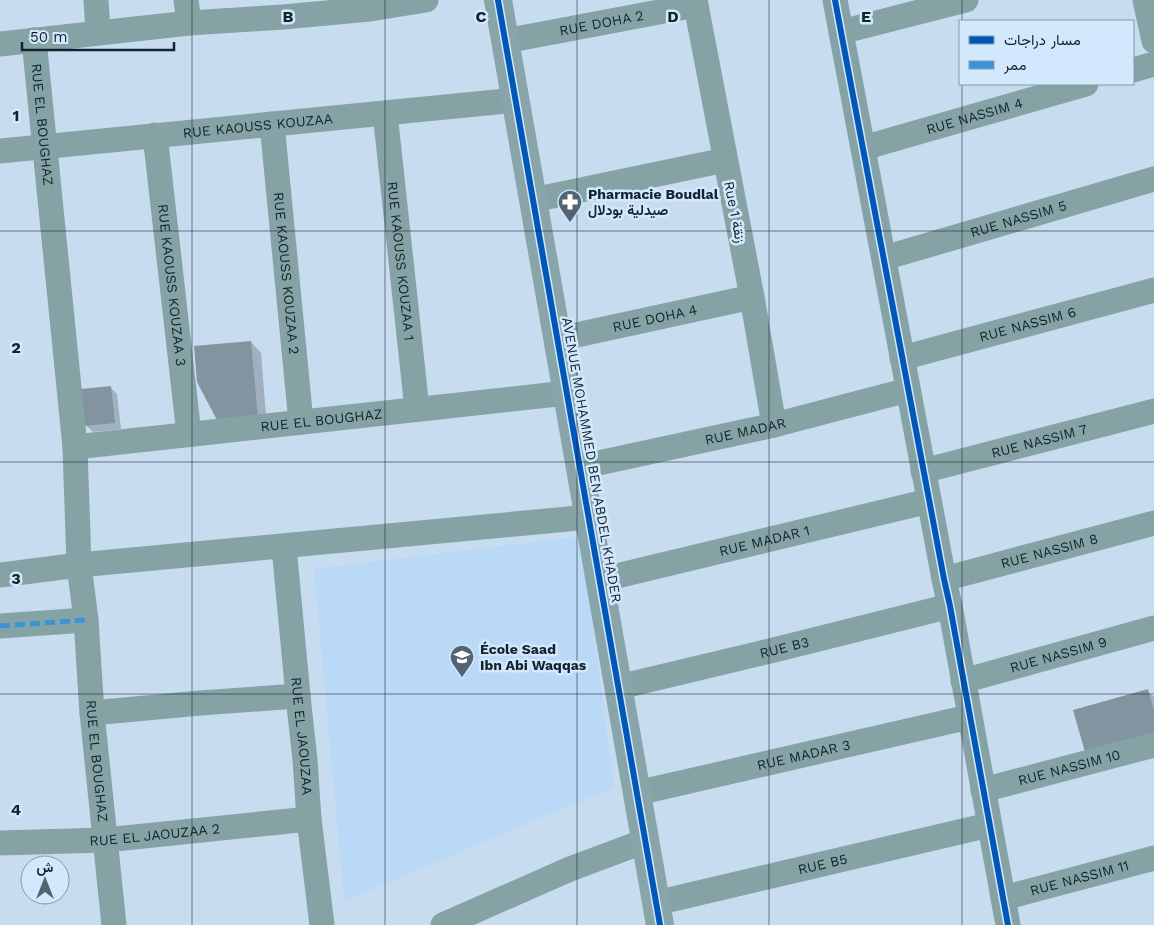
<svg xmlns="http://www.w3.org/2000/svg" width="1154" height="925" viewBox="0 0 1154 925" font-family="'Work Sans',Vazirmatn,sans-serif">
  <rect width="100%" height="100%" fill="#c8dcef"/>
  <path fill="#b9d9f7" d="M581,536L614,787L344,901L314,569Z"/>
  <path fill="#0003" d="M251,342L261,353L267,428L219,421Z
    M111,388L117,394L121,429L93,432L86,425Z
    M1147,691L1154,697V746Z"/>
  <path fill="#8294a0" d="M251,341L258,418L218,422L197,382L194,346Z
    M111,386L115,423L85,426L81,389Z
    M1148,689L1154,711V733L1085,752L1073,710Z"/>
  <g fill="none" stroke-linecap="round" stroke-linejoin="round">
    <g stroke="#85a3a5" stroke-width="25">
      <path d="M96,0L98,32"/>
      <path d="M186,0L189,23"/>
      <path d="M695,0L752,297L774,425"/>
      <path d="M835,0L944,579L950,606L1008,925"/>
      <path d="M1145,0L1154,41"/>
      <path d="M841,32L966,0"/>
      <path id="s1" d="M34,40L75,447L79,565L86,620L92,713L114,925"/>
      <path id="s2" d="M505,41L696,5"/>
      <path d="M0,44L189,23L283,17L370,9L426,0"/>
      <path d="M1133,70L1154,64"/>
      <path id="s3" d="M385,113L417,409"/>
      <path id="s4" d="M272,124L301,422"/>
      <path id="s5" d="M155,135L189,434"/>
      <path id="s6" d="M863,148L1086,84"/>
      <path id="s7" d="M0,151L516,100"/>
      <path d="M533,200L725,160"/>
      <path id="s8" d="M884,258L1154,179"/>
      <path id="s9" d="M558,339L752,297"/>
      <path id="s10" d="M902,358L1154,290"/>
      <path id="s11" d="M75,447L567,393"/>
      <path id="s12" d="M580,467L774,425L908,390"/>
      <path id="s13" d="M923,471L1154,411"/>
      <path id="s14" d="M284,547L298,696L305,760L309,819L322,925"/>
      <path d="M0,575L79,565L589,517"/>
      <path id="s15" d="M944,579L1154,523"/>
      <path id="s16" d="M600,580L929,501"/>
      <path d="M0,626L86,620"/>
      <path id="s17" d="M963,681L1154,628"/>
      <path id="s18" d="M619,687L778,649L950,606"/>
      <path d="M92,713L200,703L298,696"/>
      <path id="s19" d="M983,790L1154,745"/>
      <path id="s20" d="M637,793L969,717"/>
      <path id="s21" d="M0,843L105,840L309,819"/>
      <path id="s22" d="M1003,898L1154,858"/>
      <path id="s23" d="M656,903L989,825"/>
      <path d="M443,925L570,869L645,841"/>
    </g>
    <path stroke="#88a5a9" stroke-width="28" d="M498,0L660,925"/>
    <path stroke="#3995d7" stroke-width="5" stroke-dasharray="10 5" stroke-linecap="butt" d="M0,626L86,620"/>
    <defs>
      <path id="cycleway" d="M498,0L660,925
        M835,0L944,579L950,606L1008,925"/>
    </defs>
    <use href="#cycleway" stroke="#d2e8fc" stroke-width="9"/>
    <use href="#cycleway" stroke="#0057b8" stroke-width="6"/>
  </g>
  <path fill="none" stroke="#14222e" stroke-width="1" stroke-opacity="0.55" d="M192,0V925M385,0V925M577,0V925M769,0V925M962,0V21M962,84V925M0,231H1154M0,462H1154M0,694H1154"/>
  <defs>
    <symbol id="pharmacy-pin" viewBox="-11 -11 22 30"><path d="M0 17L-7.5 6A9.5 9.5 0 1 1 7.5 6Z" fill="#536372" stroke="#d2e8fc"/><path d="M-2-6h4v4h4v4h-4v4h-4v-4h-4v-4h4Z" fill="#fff"/></symbol>
    <symbol id="school-pin" viewBox="-11 -11 22 30"><path d="M0 17L-7.5 6A9.5 9.5 0 1 1 7.5 6Z" fill="#536372" stroke="#d2e8fc"/><path d="M0-5L7-2L0 1L-7-2ZM-4 1L0 2.5L4 1V4Q0 6-4 4Z" fill="#fff"/></symbol>
  </defs>
  <g fill-rule="evenodd">
    <use href="#pharmacy-pin" x="556" y="188" width="28" height="38"/>
    <use href="#school-pin" x="448" y="643" width="28" height="38"/>
  </g>
  <g text-anchor="middle" stroke-width="5" stroke-linejoin="round" paint-order="stroke">
    <g font-size="14" fill="#14222e" stroke="#d2e8fc">
      <text dy="5" stroke="none"><textPath href="#s2" startOffset="98">RUE DOHA 2</textPath></text>
      <text dy="5" stroke="none"><textPath href="#s6" startOffset="116">RUE NASSIM 4</textPath></text>
      <text dy="5" stroke="none"><textPath href="#s1" startOffset="85">RUE EL BOUGHAZ</textPath></text>
      <text dy="5" stroke="none"><textPath href="#s7" startOffset="259">RUE KAOUSS KOUZAA</textPath></text>
      <text transform="translate(735 212) rotate(79)" y="5">Rue 1 زنقة</text>
      <text dy="5" stroke="none"><textPath href="#s8" startOffset="140">RUE NASSIM 5</textPath></text>
      <text dy="5" stroke="none"><textPath href="#s3" startOffset="149">RUE KAOUSS KOUZAA 1</textPath></text>
      <text dy="5" stroke="none"><textPath href="#s4" startOffset="150">RUE KAOUSS KOUZAA 2</textPath></text>
      <text dy="5" stroke="none"><textPath href="#s5" startOffset="151">RUE KAOUSS KOUZAA 3</textPath></text>
      <text dy="5" stroke="none"><textPath href="#s9" startOffset="99">RUE DOHA 4</textPath></text>
      <text dy="5" stroke="none"><textPath href="#s10" startOffset="130">RUE NASSIM 6</textPath></text>
      <text dy="5" stroke="none"><textPath href="#s11" startOffset="248">RUE EL BOUGHAZ</textPath></text>
      <text dy="5" stroke="none"><textPath href="#s12" startOffset="169">RUE MADAR</textPath></text>
      <text dy="5" stroke="none"><textPath href="#s13" startOffset="120">RUE NASSIM 7</textPath></text>
      <text transform="translate(592 460) rotate(80)" y="5">AVENUE MOHAMMED BEN ABDEL KHADER</text>
      <text dy="5" stroke="none"><textPath href="#s16" startOffset="169">RUE MADAR 1</textPath></text>
      <text dy="5" stroke="none"><textPath href="#s15" startOffset="109">RUE NASSIM 8</textPath></text>
      <text dy="5" stroke="none"><textPath href="#s18" startOffset="170">RUE B3</textPath></text>
      <text dy="5" stroke="none"><textPath href="#s17" startOffset="99">RUE NASSIM 9</textPath></text>
      <text dy="5" stroke="none"><textPath href="#s14" startOffset="190">RUE EL JAOUZAA</textPath></text>
      <text dy="5" stroke="none"><textPath href="#s20" startOffset="171">RUE MADAR 3</textPath></text>
      <text dy="5" stroke="none"><textPath href="#s1" startOffset="724">RUE EL BOUGHAZ</textPath></text>
      <text dy="5" stroke="none"><textPath href="#s19" startOffset="89">RUE NASSIM 10</textPath></text>
      <text dy="5" stroke="none"><textPath href="#s21" startOffset="155">RUE EL JAOUZAA 2</textPath></text>
      <text dy="5" stroke="none"><textPath href="#s23" startOffset="171">RUE B5</textPath></text>
      <text dy="5" stroke="none"><textPath href="#s22" startOffset="79">RUE NASSIM 11</textPath></text>
    </g>
    <g font-size="14" font-weight="bold" fill="#14222e" stroke="#d2e8fc" text-anchor="start">
      <text x="588" y="199">Pharmacie Boudlal<tspan x="588" dy="16">صيدلية بودلال</tspan></text>
      <text x="480" y="654">École Saad<tspan x="480" dy="16">Ibn Abi Waqqas</tspan></text>
    </g>
  </g>
  <g font-size="16" text-anchor="middle" font-weight="bold" fill="#14222e" stroke="#d2e8fc" stroke-width="5" stroke-linejoin="round" paint-order="stroke">
    <text x="288" y="22">B</text>
    <text x="481" y="22">C</text>
    <text x="673" y="22">D</text>
    <text x="866" y="22">E</text>
    <text x="16" y="121">1</text>
    <text x="16" y="353">2</text>
    <text x="16" y="584">3</text>
    <text x="16" y="815">4</text>
  </g>
  <rect x="959" y="20" width="175" height="65" fill="#d2e8fc" stroke="#8699aa"/>
  <rect x="969" y="36" width="25" height="8" fill="#0057b8" stroke="#8699aa"/>
  <text x="1004" y="45" font-size="15" fill="#14222e">مسار دراجات</text>
  <rect x="969" y="61" width="25" height="8" fill="#3995d7" stroke="#8699aa"/>
  <text x="1004" y="70" font-size="15" fill="#14222e">ممر</text>
  <g transform="translate(45 880)"><circle r="24" fill="#d2e8fc" stroke="#8699aa"/>
  <path d="M0-4L9 19L0 12L-9 19Z" fill="#536372"/>
  <text y="-8" font-size="14" font-weight="bold" text-anchor="middle" fill="#14222e">ش</text>
  </g>
  <path d="M22 42v8h152v-8" fill="none" stroke="#14222e" stroke-width="2.5"/>
  <text x="30" y="42" font-size="15" fill="#14222e" stroke="#d2e8fc" stroke-width="4" paint-order="stroke">50 m</text>
</svg>
